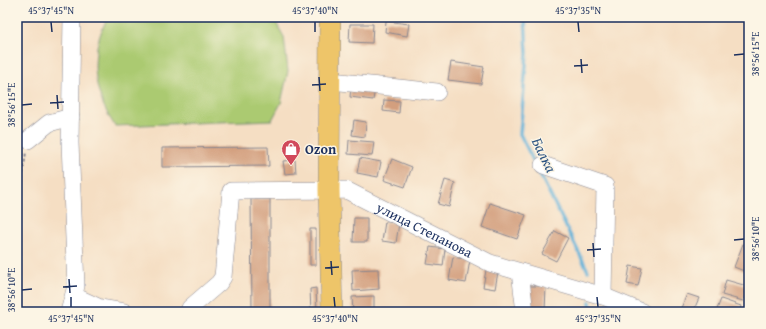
<svg xmlns="http://www.w3.org/2000/svg" width="766" height="329" viewBox="0 0 766 329" font-family="'Gentium Book Plus',serif">
  <rect width="100%" height="100%" fill="#fcf5e5"/>
  <filter id="ink" filterUnits="userSpaceOnUse"><feTurbulence type="fractalNoise" baseFrequency=".025" numOctaves="2"/><feDisplacementMap in="SourceGraphic" scale="8" xChannelSelector="R" yChannelSelector="G"/><feConvolveMatrix kernelMatrix="1 2 1 2 8 2 1 2 1" color-interpolation-filters="sRGB"/></filter>
  <filter id="wash" filterUnits="userSpaceOnUse"><feTurbulence type="fractalNoise" baseFrequency=".012" numOctaves="4" result="noise"/><feDisplacementMap in="SourceGraphic" scale="16" xChannelSelector="R" yChannelSelector="G"/><feGaussianBlur stdDeviation="0.9" result="paint"/><feColorMatrix in="noise" values="0 0 0 0 0 0 0 0 0 0 0 0 0 0 0 0 0 1.4 0 .05"/><feComposite in="paint" operator="in"/></filter>
  <g filter="url(#wash)">
    <rect width="100%" height="100%" fill="#f5dec3"/>
    <path fill="#abca71" stroke="#637c68" d="M108,17H273L284,37L288,71L281,103L272,120L115,126C92,92 88,54 108,17Z"/>
    <g fill="none" stroke-linecap="round" stroke-linejoin="round">
      <path stroke="#5caed7" stroke-width="3.5" d="M525,17L527,53L520,134L588,271
        M590,302L591,312"/>
    </g>
    <g id="blocks">
      <path fill="#d39f7e" d="M386,21L409,24L407,36L385,32Z
        M350,24H373L372,43L349,42Z
        M451,62L484,67L481,84L448,80Z
        M351,86L375,89L373,100L350,97Z
        M384,100L400,101L399,113L383,111Z
        M354,120L366,122L365,137L352,135Z
        M349,140L374,142L372,156L348,154Z
        M268,147L269,166L162,167V148Z
        M360,158L381,162L378,177L357,173Z
        M392,159L412,167L405,187L384,180Z
        M295,160L296,173L285,174L283,161Z
        M445,180L455,183L449,207L438,204Z
        M251,199H270V312H252Z
        M490,203L526,215L517,239L482,227Z
        M354,218H367V242H353Z
        M385,222L399,223L396,243L382,241Z
        M310,229H316V265H310Z
        M555,231L568,238L556,261L542,254Z
        M743,244L749,247V273L734,267Z
        M430,247L445,249L443,266L427,264Z
        M453,257L470,260L466,283L449,280Z
        M630,266L642,268L638,286L627,284Z
        M378,269L379,289L353,291L352,270Z
        M486,270L498,272L495,289L483,287Z
        M726,280L747,286L743,301L722,295Z
        M529,286H546L545,312L529,311Z
        M316,288L317,312H311L310,289Z
        M687,294L699,298L693,312L681,308Z
        M374,296V312H353L352,297Z
        M721,299L741,306L739,312H716Z"/>
    </g>
  </g>
  <g filter="url(#ink)">
    <use href="#blocks" fill-opacity="0" stroke="#888690" stroke-width="1"/>
    <g fill="none" stroke-linecap="round" stroke-linejoin="round">
      <defs>
        <g id="minor">
          <path d="M331,81L437,92"/>
          <path d="M28,140L49,123L71,117"/>
          <path d="M543,165L605,186L603,296"/>
          <path d="M520,272L525,312"/>
          <path d="M74,296L100,308L124,312"/>
          <path d="M69,312L76,286L70,143L72,17"/>
          <path id="s1" d="M189,312L190,308L219,283L223,277L231,191L346,190L490,263L603,296L642,312"/>
        </g>
        <path id="major" d="M330,17L329,190L332,312"/>
      </defs>
      <use href="#minor" stroke="#888690" stroke-width="18"/>
      <use href="#major" stroke="#888690" stroke-width="22"/>
      <path stroke="#888690" stroke-width="2" stroke-dasharray="3 3" stroke-linecap="butt" d="M17,216L26,152"/>
      <use href="#minor" stroke="#fff" stroke-width="17"/>
      <use href="#major" stroke="#eec569" stroke-width="21"/>
    </g>
  </g>
  <path fill="none" stroke="#1b2f5e" stroke-width="1.5" d="M51,22L52,32M315,22V32M578,22L579,32M734,55L744,54M581,59L582,73M574,66L588,65M319,77L320,91M312,85L326,84M57,95L58,109M50,103L64,102M22,105L32,104M734,240L744,239M593,243L594,257M587,250L601,249M331,261L332,275M325,268L339,267M69,279L70,293M63,287L77,286M22,290L32,289M71,297V307M334,297L335,307M597,297L598,307"/>
  <defs>
    <symbol id="shop-pin" viewBox="-11 -11 22 30"><path d="M0 17L-7.5 6A9.5 9.5 0 1 1 7.5 6Z" fill="#d1495b" stroke="#fcf5e5"/><path d="M-5-2.5h2.3a2.7 3.5 0 0 1 5.4 0H5L5.5 6h-11ZM-1.5-2.5h3a1.5 2.3 0 0 0-3 0Z" fill="#fff"/></symbol>
  </defs>
  <g fill-rule="evenodd">
    <use href="#shop-pin" x="280" y="138" width="22" height="30"/>
  </g>
  <g text-anchor="middle" stroke-width="3" stroke-linejoin="round" paint-order="stroke">
    <g font-size="14" font-weight="bold" fill="#1b2f5e" stroke="#fcf5e5" text-anchor="start">
      <text x="305" y="154">Ozon</text>
    </g>
    <g font-size="14" fill="#1b2f5e" stroke="#fcf5e5">
      <text dy="5" stroke="none"><textPath href="#s1" startOffset="339">улица Степанова</textPath></text>
    </g>
    <g font-size="15" font-style="italic" fill="#2e5582" stroke="#fcf5e5">
      <text transform="translate(544 155) rotate(64)" y="5">Балка</text>
    </g>
  </g>
  <rect width="766" height="329" fill="none" stroke="#fcf5e5" stroke-width="44"/>
  <rect x="22" y="22" width="722" height="285" fill="none" stroke="#1b2f5e" stroke-width="1.5"/>
  <g font-size="10" text-anchor="middle" fill="#1b2f5e">
    <text x="51" y="14">45°37'45"N</text>
    <text x="315" y="14">45°37'40"N</text>
    <text x="578" y="14">45°37'35"N</text>
    <text transform="translate(755 54) rotate(-90)" y="4">38°56'15"E</text>
    <text transform="translate(11 105) rotate(-90)" y="4">38°56'15"E</text>
    <text transform="translate(755 239) rotate(-90)" y="4">38°56'10"E</text>
    <text transform="translate(11 290) rotate(-90)" y="4">38°56'10"E</text>
    <text x="71" y="322">45°37'45"N</text>
    <text x="335" y="322">45°37'40"N</text>
    <text x="598" y="322">45°37'35"N</text>
  </g>
</svg>
